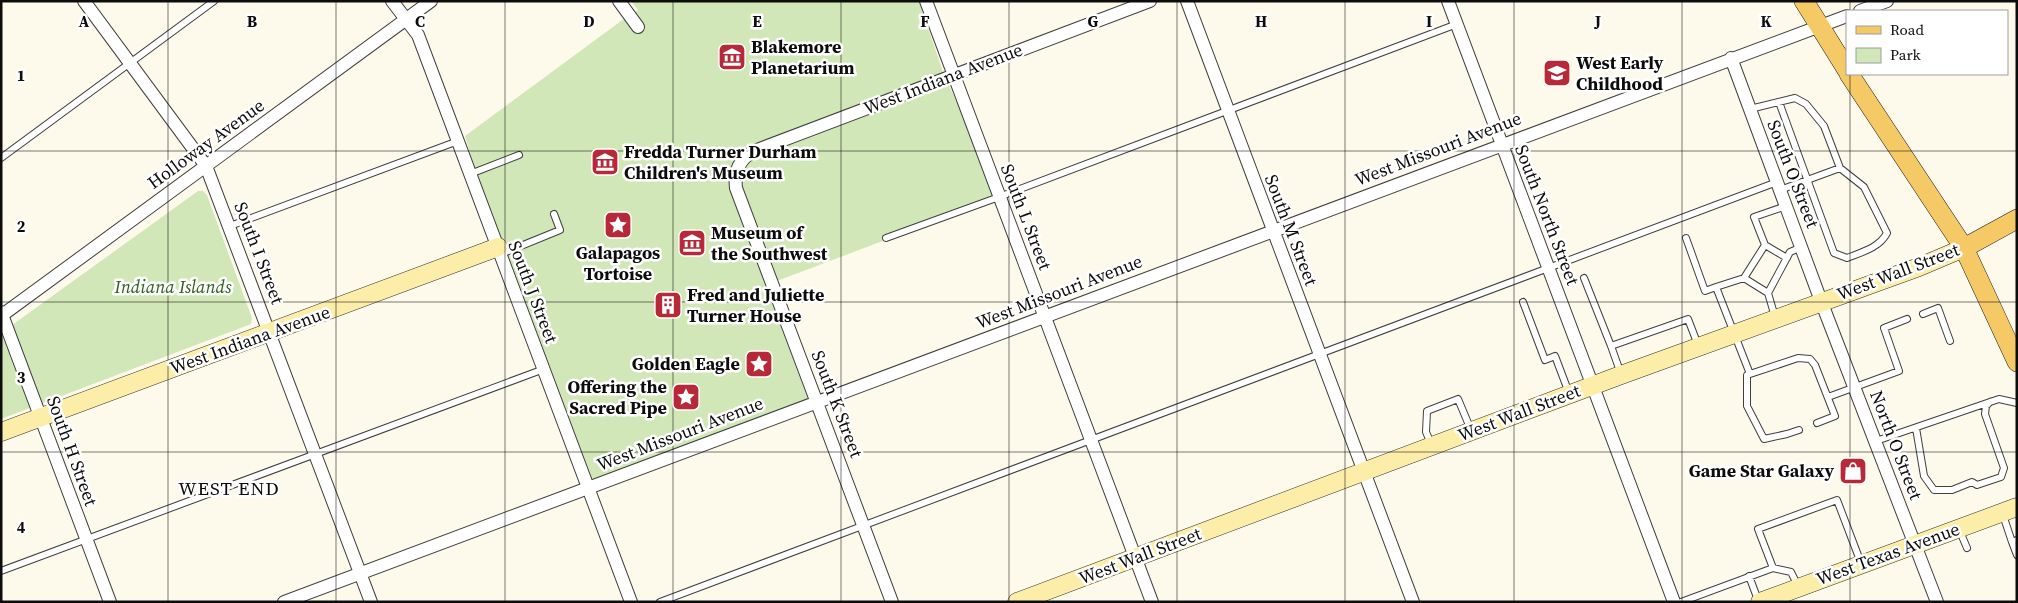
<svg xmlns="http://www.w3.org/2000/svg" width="2018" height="603" viewBox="0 0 2018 603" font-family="'Source Serif 4',serif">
  <rect width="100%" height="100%" fill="#fefaeb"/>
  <path fill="#d2e7b7" d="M631,1H919L943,72L999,197L769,284L810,399L591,480L472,160L465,136L621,21L638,10Z
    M198,191H203L207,195L252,318L251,324L1,419V333Z"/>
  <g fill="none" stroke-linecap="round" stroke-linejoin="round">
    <defs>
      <path id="lane" d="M1750,109L1795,98L1806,104L1824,126L1840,168L1864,187L1887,233C1879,248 1862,252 1847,258L1834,253L1779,102
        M1,158L214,1
        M470,174L519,155
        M1780,190L1840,168
        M230,226L458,141
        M886,238L999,197L1457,24
        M1686,238L1705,291L1716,287L1750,374
        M1765,245L1787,258
        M501,254L560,230L554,214
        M1584,278L1611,346
        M1744,278L1768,293L1775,317
        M1716,287L1744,278L1765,245L1754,217L1786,206
        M1768,293L1790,252L1802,247
        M1523,302L1545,360L1555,356L1569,393
        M1923,314L1938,308L1950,341
        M1621,374L1611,346L1688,319L1698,345
        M1828,397L1899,371L1884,328L1907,319
        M1916,428L1924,476L1934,490H1952L1972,482L1977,485L2001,477L2004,468L1985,414L1986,406L1990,402
        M1799,430L1787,434L1764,439L1747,406V375L1798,358L1810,359L1815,365L1835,416L1817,423
        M1876,441L1990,402L1999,399L2017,403
        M1432,446L1426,432L1427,411L1458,399L1471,430
        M2003,515L2012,542L2017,540
        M1959,529L1967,548
        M2012,542L2017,555
        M1,571L544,369
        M1749,576L1758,600
        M1798,586L1791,572L1773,568L1758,529L1837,500L1861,563
        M660,602L1777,182
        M1681,602L1773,568"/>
      <path id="street" d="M84,1L206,166L371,602
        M392,1L418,35L631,602
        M619,1L638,27
        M926,1L1152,602
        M1187,1L1413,602
        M1448,1L1674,602
        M1860,11L1887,1
        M1731,58L1821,301L1937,602
        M1,312L110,602
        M1,316L431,1
        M284,602L1847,16
        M892,602L736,188C734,170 740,157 757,150L1150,1"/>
      <path id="secondary" d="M1,432L498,247
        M1017,602L1621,375L1919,267L1964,248
        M1760,602L2017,507"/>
      <path id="primary" d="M1804,1L1847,70
        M1849,74L1964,248L2017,362
        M1964,248L2017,219"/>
    </defs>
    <use href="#lane" stroke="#3f3f3f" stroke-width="8"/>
    <use href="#street" stroke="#3f3f3f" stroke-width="14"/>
    <use href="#secondary" stroke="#2e2e2e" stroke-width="19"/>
    <use href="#primary" stroke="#1d1d1d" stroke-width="20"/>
    <use href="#lane" stroke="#fff" stroke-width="6"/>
    <use href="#street" stroke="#fff" stroke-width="12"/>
    <use href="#secondary" stroke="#fceea8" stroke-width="18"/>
    <use href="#primary" stroke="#f4c966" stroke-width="19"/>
  </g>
  <path fill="none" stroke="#0c0c0c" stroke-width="1" stroke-opacity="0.55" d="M168,1V602M336,1V602M505,1V602M673,1V602M841,1V602M1009,1V602M1177,1V602M1345,1V602M1514,1V602M1682,1V602M1850,1V11M1850,74V602M1,151H2017M1,302H2017M1,452H2017"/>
  <defs>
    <symbol id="museum-square" viewBox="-11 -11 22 22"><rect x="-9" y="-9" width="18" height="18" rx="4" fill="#b72938" stroke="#fff"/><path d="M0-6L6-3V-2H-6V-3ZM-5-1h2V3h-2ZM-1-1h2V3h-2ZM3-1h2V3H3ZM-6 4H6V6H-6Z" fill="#fff"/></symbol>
    <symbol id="school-square" viewBox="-11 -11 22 22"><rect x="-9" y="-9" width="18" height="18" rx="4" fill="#b72938" stroke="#fff"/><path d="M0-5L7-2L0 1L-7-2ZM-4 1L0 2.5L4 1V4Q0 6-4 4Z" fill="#fff"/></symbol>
    <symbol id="sight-square" viewBox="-11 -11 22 22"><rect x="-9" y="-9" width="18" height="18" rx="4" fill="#b72938" stroke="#fff"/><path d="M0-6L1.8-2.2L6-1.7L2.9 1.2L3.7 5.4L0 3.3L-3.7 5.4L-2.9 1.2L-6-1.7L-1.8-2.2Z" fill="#fff"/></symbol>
    <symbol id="building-square" viewBox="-11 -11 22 22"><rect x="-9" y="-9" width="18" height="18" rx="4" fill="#b72938" stroke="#fff"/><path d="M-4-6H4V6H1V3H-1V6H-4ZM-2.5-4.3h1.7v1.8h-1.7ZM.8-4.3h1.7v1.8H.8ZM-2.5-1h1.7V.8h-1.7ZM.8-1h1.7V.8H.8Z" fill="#fff"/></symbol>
    <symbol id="shop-square" viewBox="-11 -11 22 22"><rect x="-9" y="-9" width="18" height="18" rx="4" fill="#b72938" stroke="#fff"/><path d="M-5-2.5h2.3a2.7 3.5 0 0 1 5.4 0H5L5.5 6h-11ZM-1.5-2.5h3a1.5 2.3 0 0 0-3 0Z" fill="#fff"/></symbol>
  </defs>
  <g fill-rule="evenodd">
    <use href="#museum-square" x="716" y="41" width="32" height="32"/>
    <use href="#school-square" x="1541" y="57" width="32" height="32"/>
    <use href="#museum-square" x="589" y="146" width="32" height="32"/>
    <use href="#sight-square" x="602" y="209" width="32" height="32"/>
    <use href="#museum-square" x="676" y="227" width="32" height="32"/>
    <use href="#building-square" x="652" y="289" width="32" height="32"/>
    <use href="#sight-square" x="743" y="348" width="32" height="32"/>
    <use href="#sight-square" x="670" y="381" width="32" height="32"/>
    <use href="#shop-square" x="1837" y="455" width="32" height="32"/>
  </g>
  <g text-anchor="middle" stroke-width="5" stroke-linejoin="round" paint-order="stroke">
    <g font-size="18" font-weight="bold" fill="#0c0c0c" stroke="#fff" text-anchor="start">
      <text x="751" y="53">Blakemore<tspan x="751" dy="21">Planetarium</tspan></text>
      <text x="1576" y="69">West Early<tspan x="1576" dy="21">Childhood</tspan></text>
      <text x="624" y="158">Fredda Turner Durham<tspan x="624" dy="21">Children's Museum</tspan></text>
      <text x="711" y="239">Museum of<tspan x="711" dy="21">the Southwest</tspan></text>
      <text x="618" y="259" text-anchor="middle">Galapagos<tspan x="618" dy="21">Tortoise</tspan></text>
      <text x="687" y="301">Fred and Juliette<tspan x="687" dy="21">Turner House</tspan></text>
      <text x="740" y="370" text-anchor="end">Golden Eagle</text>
      <text x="667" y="393" text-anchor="end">Offering the<tspan x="667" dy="21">Sacred Pipe</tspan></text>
      <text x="1834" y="477" text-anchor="end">Game Star Galaxy</text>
    </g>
    <g font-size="18" fill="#0c0c0c" stroke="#fff">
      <text transform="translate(943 79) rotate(-21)" y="6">West Indiana Avenue</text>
      <text transform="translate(206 144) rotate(-36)" y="6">Holloway Avenue</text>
      <text transform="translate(1438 149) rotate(-21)" y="6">West Missouri Avenue</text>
      <text transform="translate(1793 174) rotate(69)" y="6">South O Street</text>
      <text transform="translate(1547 215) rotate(69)" y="6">South North Street</text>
      <text transform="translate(1026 217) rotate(69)" y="6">South L Street</text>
      <text transform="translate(1291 230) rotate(69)" y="6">South M Street</text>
      <text transform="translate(259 253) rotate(69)" y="6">South I Street</text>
      <text transform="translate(1898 272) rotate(-21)" y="6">West Wall Street</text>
      <text transform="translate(533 292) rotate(69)" y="6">South J Street</text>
      <text transform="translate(1059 292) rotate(-21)" y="6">West Missouri Avenue</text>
      <text transform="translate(250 340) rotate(-20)" y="6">West Indiana Avenue</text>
      <text transform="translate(837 404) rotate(69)" y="6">South K Street</text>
      <text transform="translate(1519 413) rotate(-21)" y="6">West Wall Street</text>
      <text transform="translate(680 434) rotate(-21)" y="6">West Missouri Avenue</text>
      <text transform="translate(1896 445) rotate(69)" y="6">North O Street</text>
      <text transform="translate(72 451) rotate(70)" y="6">South H Street</text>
      <text transform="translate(1888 554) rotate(-20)" y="6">West Texas Avenue</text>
      <text transform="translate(1140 556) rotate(-21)" y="6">West Wall Street</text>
    </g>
    <g font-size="18" font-style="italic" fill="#30611f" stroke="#fff">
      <text x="173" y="293">Indiana Islands</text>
    </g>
    <g font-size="19" letter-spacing="1" fill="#0c0c0c" stroke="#fff">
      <text x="229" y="495">WEST END</text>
    </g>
  </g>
  <g font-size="16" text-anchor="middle" font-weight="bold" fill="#0c0c0c" stroke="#fff" stroke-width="5" stroke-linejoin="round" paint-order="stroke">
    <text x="84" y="27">A</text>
    <text x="252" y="27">B</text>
    <text x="420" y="27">C</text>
    <text x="589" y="27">D</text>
    <text x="757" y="27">E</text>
    <text x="925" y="27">F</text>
    <text x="1093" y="27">G</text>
    <text x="1261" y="27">H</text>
    <text x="1429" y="27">I</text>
    <text x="1598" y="27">J</text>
    <text x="1766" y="27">K</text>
    <text x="21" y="81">1</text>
    <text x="21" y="232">2</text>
    <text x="21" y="383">3</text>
    <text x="21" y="533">4</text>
  </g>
  <rect width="2018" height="603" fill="none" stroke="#0c0c0c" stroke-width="5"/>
  <rect x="1846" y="10" width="162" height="65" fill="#ffffff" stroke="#9e9e9e"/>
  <rect x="1856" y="26" width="25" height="8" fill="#f4c966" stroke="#9e9e9e"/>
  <text x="1890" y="35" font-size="15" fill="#0c0c0c">Road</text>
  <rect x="1856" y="48" width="25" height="15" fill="#d2e7b7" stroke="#9e9e9e"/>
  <text x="1890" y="60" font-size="15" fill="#0c0c0c">Park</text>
</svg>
